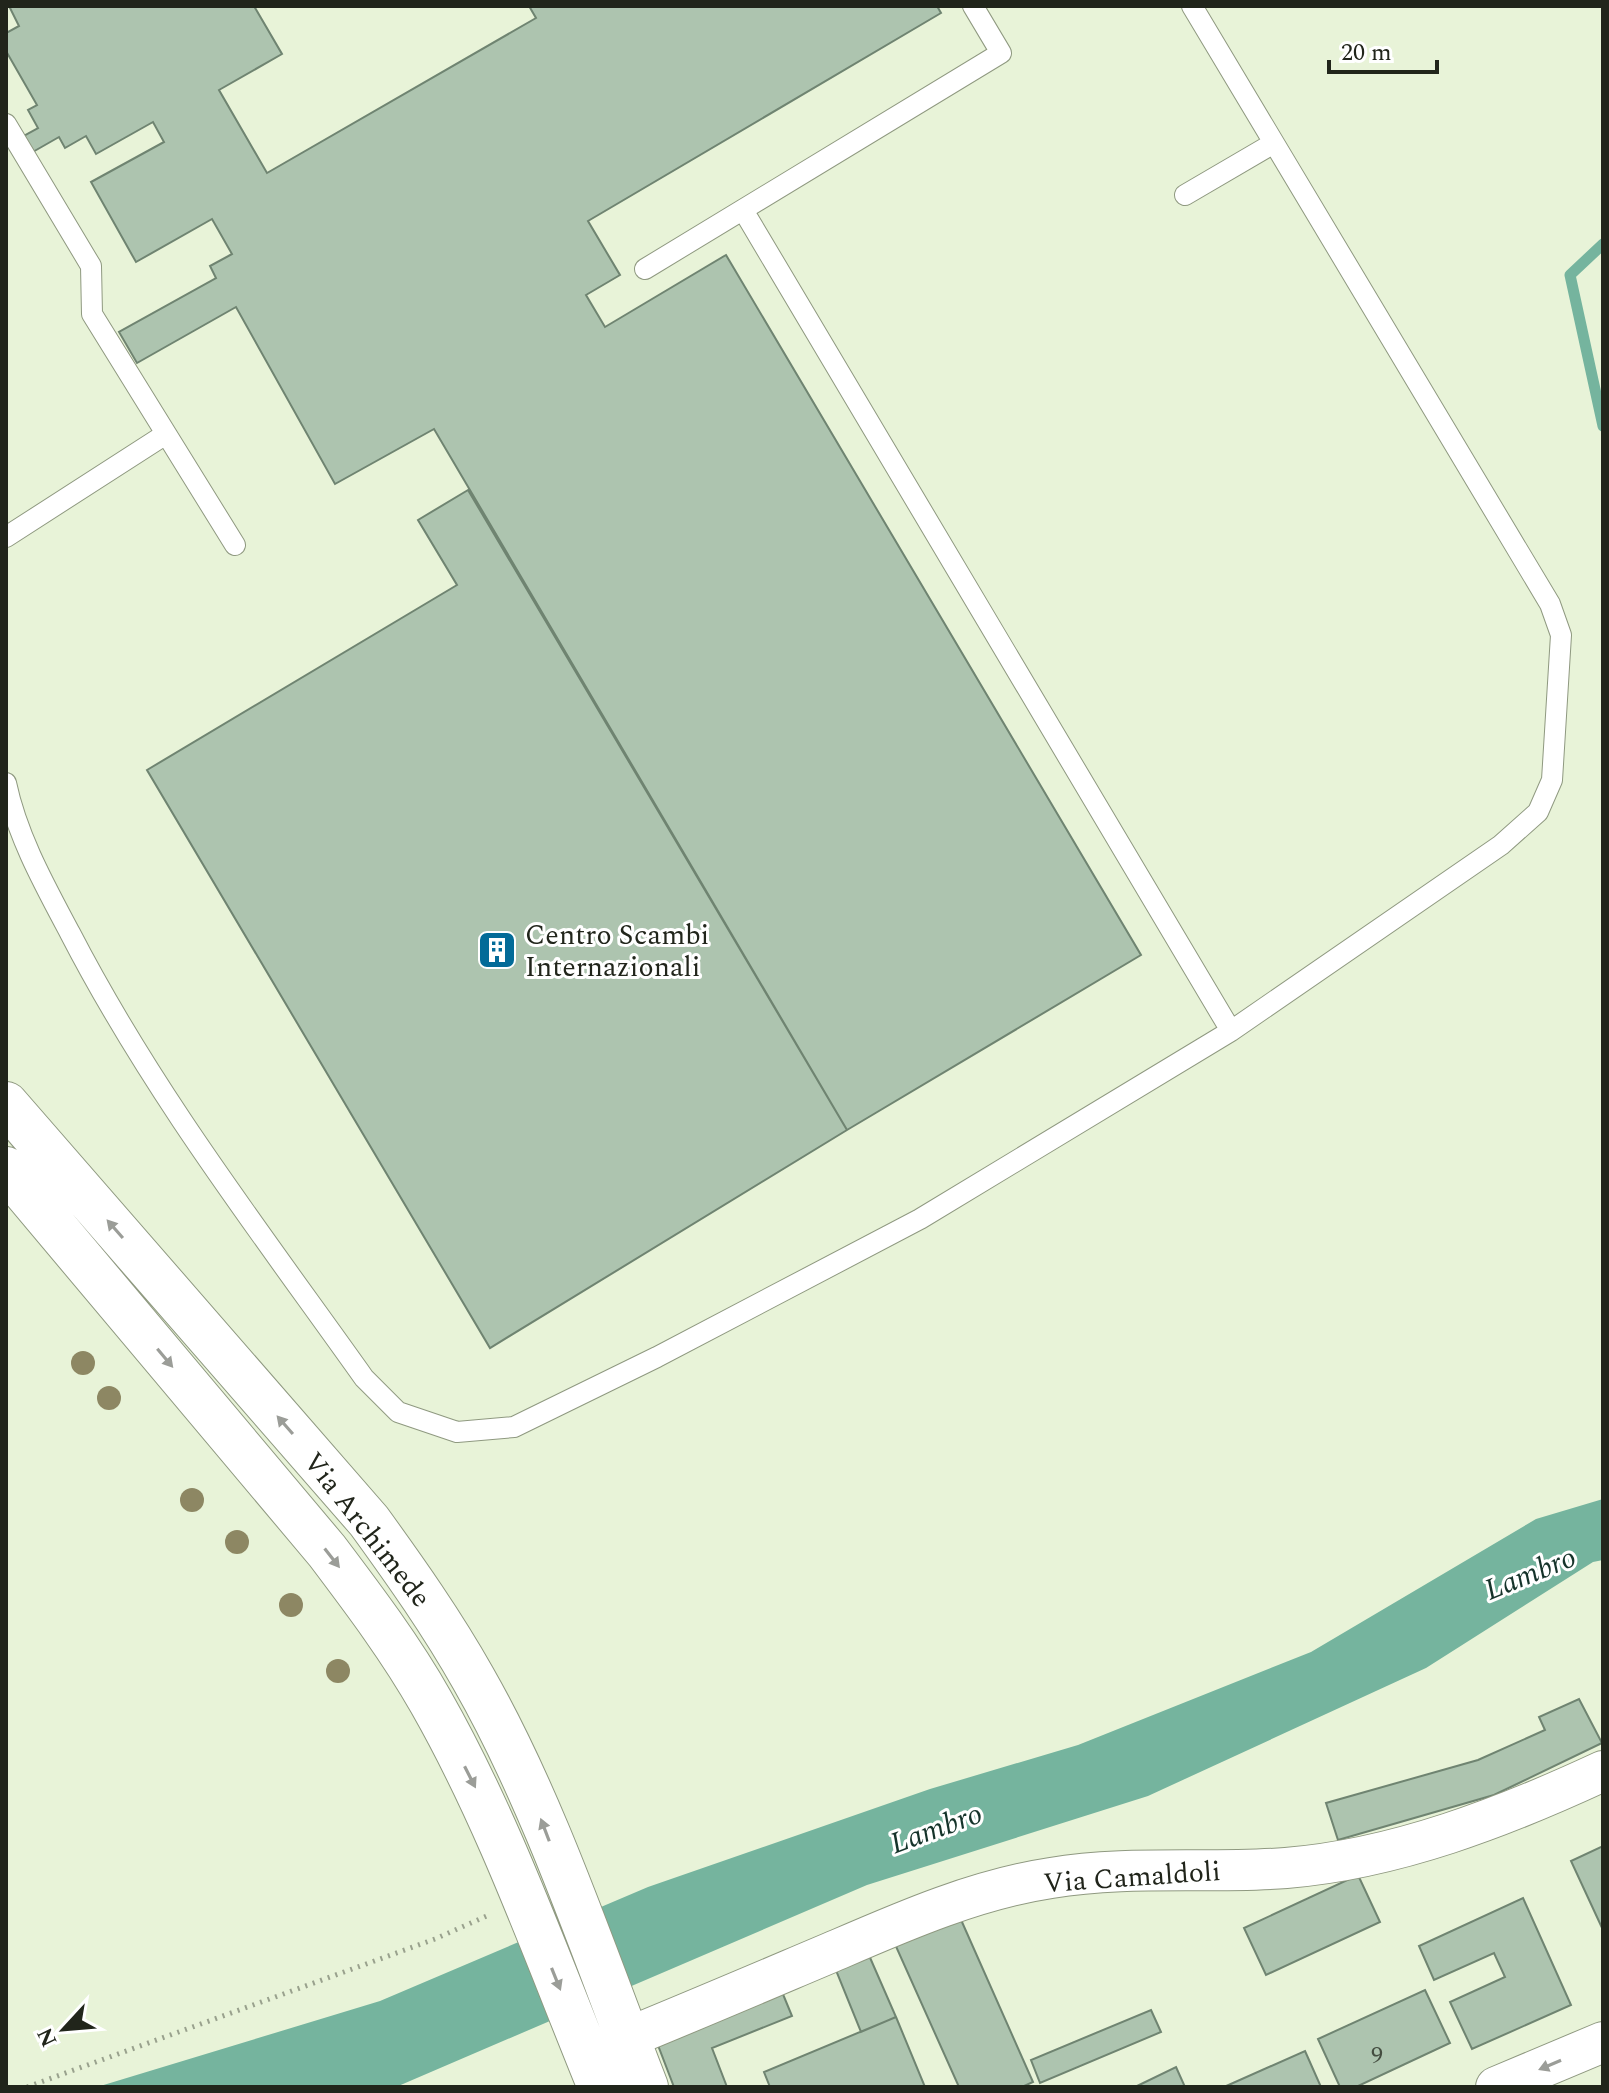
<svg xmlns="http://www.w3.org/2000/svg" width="1609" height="2093" viewBox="0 0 1609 2093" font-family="Spectral,serif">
  <rect width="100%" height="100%" fill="#e8f3d8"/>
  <path fill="#75b49e" d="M1603,1499V1560L1593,1562L1426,1668L1148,1796L867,1885L396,2087H97L380,2001L648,1887L930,1789L1078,1745L1311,1652L1536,1519Z"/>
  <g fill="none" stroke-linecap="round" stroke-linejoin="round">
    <path stroke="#75b49e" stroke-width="11" d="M1603,244L1570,275L1603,426"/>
  </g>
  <path fill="#adc4af" stroke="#6f8471" stroke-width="2" d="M9,6H254L282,54L219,90L267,173L536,18L529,6H937L941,13L588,221L620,275L586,295L605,327L726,255L1141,955L847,1130L434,429L335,484L236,307L137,363L119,332L216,278L210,266L232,254L212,219L136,262L91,182L164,142L153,122L96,154L86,136L65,148L59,137L31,153L22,137L38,128L28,110L37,105L6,51V33L19,26Z
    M468,490L847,1130L490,1348L147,770L457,585L418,520Z
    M1579,1699L1602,1743L1494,1795L1338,1840L1326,1803L1478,1760L1545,1730L1539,1717Z
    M1603,1846V1930L1571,1861Z
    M1358,1875L1380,1922L1266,1975L1244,1928Z
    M1523,1898L1571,2005L1472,2049L1450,2002L1505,1977L1494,1953L1434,1980L1419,1946Z
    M958,1913L1033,2082L1022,2087H959L894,1942Z
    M868,1953L896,2017L861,2032L833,1963Z
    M780,1987L792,2016L712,2048L727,2087H674L656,2040Z
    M1425,1990L1450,2043L1356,2087H1340L1318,2039Z
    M1151,2010L1161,2032L1040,2083L1031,2060Z
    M896,2017L925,2087H770L764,2072Z
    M1305,2051L1321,2087H1224Z
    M1176,2067L1185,2087H1135Z"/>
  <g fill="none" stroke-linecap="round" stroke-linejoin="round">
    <defs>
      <path id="lane" d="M6,124L91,266L92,314L235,545
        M1185,195L1274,143
        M743,210L1231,1031
        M645,269L1001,53L973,6
        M6,537L166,434
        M6,783C17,836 45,886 70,933C152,1092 261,1233 364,1378L398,1412L457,1432L514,1427L657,1357L920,1219L1231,1031L1501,845L1538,812L1552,780L1561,635L1550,604L1192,6"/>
      <path id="street" d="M627,2038C698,2009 768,1979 839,1949C906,1920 978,1889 1051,1878C1128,1865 1208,1874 1286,1868C1396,1859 1504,1817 1603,1771
        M1496,2087L1603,2042"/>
      <path id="secondary" d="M6,1104L369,1521C406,1572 442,1623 473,1678C544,1802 594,1954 646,2087
        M6,1169L327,1551C364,1600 401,1649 431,1702C500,1823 547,1958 600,2087"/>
    </defs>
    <use href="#lane" stroke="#8f9980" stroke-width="22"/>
    <use href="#street" stroke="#8f9980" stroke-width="42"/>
    <use href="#secondary" stroke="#8f9980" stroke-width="46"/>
    <path stroke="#99a18d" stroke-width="5" stroke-dasharray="2 6" stroke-linecap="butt" d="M27,2087L435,1939L491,1914"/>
    <use href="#lane" stroke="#fff" stroke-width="20"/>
    <use href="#street" stroke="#fff" stroke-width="40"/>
    <use href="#secondary" stroke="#fff" stroke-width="44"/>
  </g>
  <g fill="#8d8763">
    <circle cx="83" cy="1363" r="12"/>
    <circle cx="109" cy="1398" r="12"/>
    <circle cx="192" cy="1500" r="12"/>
    <circle cx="237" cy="1542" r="12"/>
    <circle cx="291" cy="1605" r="12"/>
    <circle cx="338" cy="1671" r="12"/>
  </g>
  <defs><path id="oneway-solid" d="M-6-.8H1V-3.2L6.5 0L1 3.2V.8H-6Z" transform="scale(2)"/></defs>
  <g fill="#9b9d98">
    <use href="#oneway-solid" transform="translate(115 1229) rotate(-131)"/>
    <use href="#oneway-solid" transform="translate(165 1358) rotate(50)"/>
    <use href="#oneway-solid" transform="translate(285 1425) rotate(-131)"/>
    <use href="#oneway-solid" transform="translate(332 1558) rotate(52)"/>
    <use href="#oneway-solid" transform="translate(470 1777) rotate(63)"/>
    <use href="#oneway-solid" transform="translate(545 1830) rotate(-111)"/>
    <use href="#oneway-solid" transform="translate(556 1979) rotate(68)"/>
    <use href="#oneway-solid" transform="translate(1550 2065) rotate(157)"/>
  </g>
  <defs>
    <symbol id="building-square" viewBox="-11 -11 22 22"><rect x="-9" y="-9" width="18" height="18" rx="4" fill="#036b98" stroke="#fff"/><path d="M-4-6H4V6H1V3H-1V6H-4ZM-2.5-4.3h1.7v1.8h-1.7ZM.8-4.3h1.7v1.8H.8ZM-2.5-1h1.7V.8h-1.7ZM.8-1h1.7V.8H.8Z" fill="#fff"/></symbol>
  </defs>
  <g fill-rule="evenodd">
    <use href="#building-square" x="475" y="928" width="44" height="44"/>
  </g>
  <g text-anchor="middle" stroke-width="6" stroke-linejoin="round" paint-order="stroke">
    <g font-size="24" fill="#444d40">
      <text x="1377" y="2063">9</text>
    </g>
    <g font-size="28" fill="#21251b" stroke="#fff" text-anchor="start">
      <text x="525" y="944">Centro Scambi<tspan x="525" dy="32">Internazionali</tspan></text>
    </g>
    <g font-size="28" fill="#21251b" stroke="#fff">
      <text transform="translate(368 1529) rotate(52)" y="10">Via Archimede</text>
      <text transform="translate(1132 1876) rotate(-4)" y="10">Via Camaldoli</text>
    </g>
    <g font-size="30" font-style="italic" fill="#15332a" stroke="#fff">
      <text transform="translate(1530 1573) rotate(-22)" y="10">Lambro</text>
      <text transform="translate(936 1828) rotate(-20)" y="10">Lambro</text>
    </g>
  </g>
  <rect width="1609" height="2093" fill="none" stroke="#21251b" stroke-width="16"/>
  <g transform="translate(64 2029) rotate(244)" stroke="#ffffff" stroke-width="6" paint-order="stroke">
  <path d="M0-6L14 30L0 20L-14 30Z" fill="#21251b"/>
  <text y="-12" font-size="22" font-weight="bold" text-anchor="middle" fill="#21251b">N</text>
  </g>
  <path d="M1329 60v12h108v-12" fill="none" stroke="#21251b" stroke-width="4"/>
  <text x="1341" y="60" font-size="24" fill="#21251b" stroke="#ffffff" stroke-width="6" paint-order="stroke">20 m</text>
</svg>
